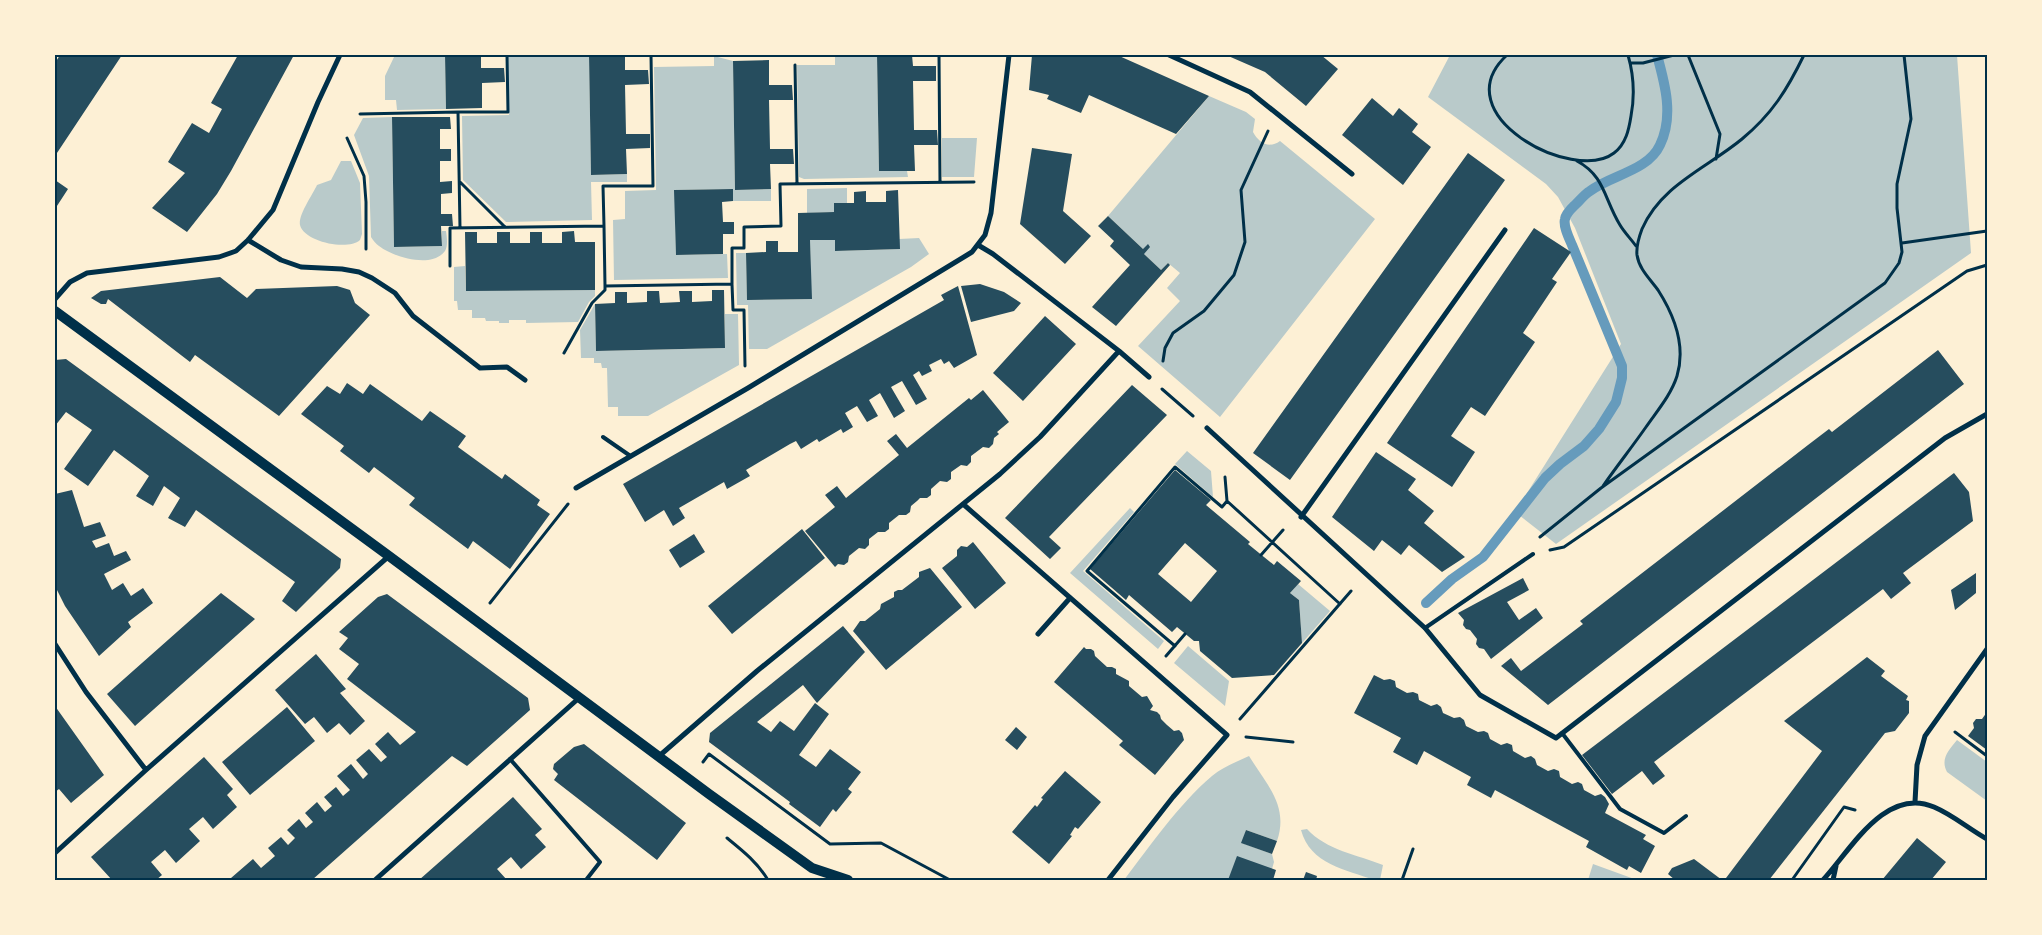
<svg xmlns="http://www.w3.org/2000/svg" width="2042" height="935" viewBox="0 0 2042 935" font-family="'Fira Sans Condensed',sans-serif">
  <rect width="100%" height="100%" fill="#fdf0d5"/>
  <path fill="#b9caca" d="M395,55H445L446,109L397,110L396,100H385V76Z
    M508,55H589L591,175L627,174V182H591L592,220L506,222L463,180L462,116L509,115Z
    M835,55H877L879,171H907L908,177L804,179L799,177L797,65H835Z
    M1450,55H1957L1971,253L1556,544L1515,512L1621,344L1575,228L1558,197L1546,184L1428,97Z
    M714,56L733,61L735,190L771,189V201H733V189L675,190L676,255L727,254L728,278L614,280L613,220L625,219V191L656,190L654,67L714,66Z
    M1209,96L1246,112L1255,119L1253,132C1259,143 1269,149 1280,141L1375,219L1220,417L1138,346L1180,301L1167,288L1180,273L1168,263L1161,270L1144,254L1143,249L1108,216Z
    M392,117L394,247L442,246V231H446C447,237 448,246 445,251C432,269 393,257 379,246C376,244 373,240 371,237L369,176L354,135L363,118Z
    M942,138H977L974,177H942Z
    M341,161H351L360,183L362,234L360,240C348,251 304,242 300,225C298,215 313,194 317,185L331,180Z
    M847,188V203H834V212L807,213V189Z
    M919,238L929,254L911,267L767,349H749L748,305H737L736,253H746L747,300L811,299L810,240H835V251L899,249V239Z
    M465,266L466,291L595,290V296L589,302L578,322L526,323V320H509V323H499V321H486L485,318H472V310H458L457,301H454V267Z
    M595,304L596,351L725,348V314H738L739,365L648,416H618V407H608L607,368H602L601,363H594V358H581L580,330Z
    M1187,451L1211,471L1213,497L1175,464Z
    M1130,508L1134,512L1083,571L1164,641L1158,649L1070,573Z
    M1298,584L1330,611L1302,643L1299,600L1290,593Z
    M1188,646L1229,681L1225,706L1174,663Z
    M1957,740L1987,762V801L1947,772C1940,759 1949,750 1957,740Z
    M1249,756C1267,785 1289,806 1277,841L1246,830L1242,843L1272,854L1274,862L1272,869L1228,880H1124C1149,847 1180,803 1212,776C1223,767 1236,762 1249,756Z
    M1307,829C1326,850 1358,855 1383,865L1380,880H1375C1346,870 1310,864 1301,830Z
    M1593,864L1637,880H1588Z"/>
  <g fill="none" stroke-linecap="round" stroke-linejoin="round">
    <path stroke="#669bbc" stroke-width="10" d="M1426,603L1452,579L1483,557L1545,478L1560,464L1584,446L1599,429L1616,402L1622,378V366L1572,245C1569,238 1563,226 1565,219C1566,213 1572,208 1576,204C1581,199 1585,194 1590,191C1611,175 1648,171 1660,145C1674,116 1665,84 1657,55"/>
  </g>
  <path fill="#264d5e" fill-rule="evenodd" d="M60,55H122L55,156V63Z
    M238,55H294L231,171L217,194L187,232L152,208L185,173L168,162L192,123L209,133L222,109L211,103Z
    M445,55H481V68H504L505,82L482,83V108L446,109Z
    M589,55H625V70H648L649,84L625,85L626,134H650V148L626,149L627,174L591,175Z
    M877,55H912L913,66H936V81H913L914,130H937L938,145H914L915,171H879Z
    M1032,55H1117L1209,96L1176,134L1089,95L1081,113L1047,99L1049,95L1029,90Z
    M1226,55H1321L1338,69L1306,106L1265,72Z
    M769,60V85H792L793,100H769L770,149H793L794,164H770L771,189L735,190L733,61Z
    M1372,98L1393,116L1399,108L1418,124L1412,132L1431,147L1403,185L1342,135Z
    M392,117H450L451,129H440V149H451V161H440V182L452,181V193L441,194V214H452L453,226H441L442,246L394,247Z
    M1032,148L1072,154L1063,211L1091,236L1065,264L1020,224Z
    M1468,153L1505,180L1290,480L1253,453Z
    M55,180L68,189L55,209Z
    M733,189V201L722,202L723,222H734V234H723V254L676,255L674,190Z
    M898,190L900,249L835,251V240H810L812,299L747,300L746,253L766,252V241H778V252H798V213L834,212V203H854V192L866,191V202H886V191Z
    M1108,216L1143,249L1148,244L1150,247L1144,254L1161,270L1168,263L1170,265L1116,326L1092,307L1130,265L1110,246L1114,241L1098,226Z
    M1534,228L1571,252L1552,279L1557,282L1523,333L1535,342L1485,416L1471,407L1451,436L1475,452L1452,487L1387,443Z
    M574,231L575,242H595V290L466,291L465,232H477V243H497V232H510V243H530V232H542V243H562V232Z
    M220,277L247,298L256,289L337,286L350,290L355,303L370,315L279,416L195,355L190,362L108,299L106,304H101L91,298L101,291Z
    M980,284L1004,292L1021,303L1014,311L971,322L961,286Z
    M958,286L977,355L954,368L949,361L944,364L941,359L929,365L932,371L922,376L919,371L913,375L927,399L916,405L902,381L891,387L905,411L894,418L880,393L869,400L878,416L867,422L857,406L845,413L853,427L843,433L841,429L819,442L817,439L801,449L796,441L790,444L746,470L750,476L727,489L724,482L679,508L685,518L673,526L664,510L645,522L623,484L944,300L941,295Z
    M712,290H724L725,348L596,351L595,304L615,303V292H627V303L647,302V291H659L660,303L680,302L679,291H692V302L712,301Z
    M1045,316L1076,344L1023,401L993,373Z
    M1938,350L1964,384L1548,705L1501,666L1511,658L1521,671L1583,624L1580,621L1808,445L1829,429L1832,432Z
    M66,359L341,559L340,568L296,612L282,601L295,582L196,510L185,527L168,518L180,498L164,486L153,506L136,496L149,476L114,450L88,486L64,469L92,430L66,412L55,426V360Z
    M347,383L363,394L370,384L422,421L430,411L466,436L458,447L502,479L505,474L540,500L537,505L550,514L510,569L473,541L468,549L409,505L415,498L374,467L369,473L340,451L344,446L301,414L327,386L340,394Z
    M1132,385L1167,415L1049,537L1061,548L1050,559L1005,518Z
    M983,390L1009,422L997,432L999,434L994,438L993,444L989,448L983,447L971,456V462L967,466L961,465L951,472V479L947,482L940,481L931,489V495L927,498H920L917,501L911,506L910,512L906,515H899L889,523V529L885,532H878L869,539V545L865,549L859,548L849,556L848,562L844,565L838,564L835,567L805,531L835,507L825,495L837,486L846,498L899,455L887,441L896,434L907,448L969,398L971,400Z
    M1376,452L1416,479L1408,490L1434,511L1424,523L1465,557L1442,572L1409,545L1401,555L1382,540L1374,551L1332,517Z
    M1175,470L1211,500L1206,505L1250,542L1248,544L1274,565L1277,561L1301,581L1290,593L1299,600L1302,643L1274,675L1232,678L1200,651L1199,641H1194L1177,627L1172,632L1129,595L1126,600L1090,569ZM1185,543L1217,571L1191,602L1158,574Z
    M1954,473L1969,492L1973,521L1903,573L1911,583L1891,599L1883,589L1654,762L1665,776L1653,785L1642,771L1612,794L1582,755Z
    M72,490L84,527L100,522L106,536L92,541L96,548L109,543L114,556L126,551L131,560L104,574L112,590L123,583L131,596L143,588L153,603L128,622L131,627L99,656L65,606L55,586V494Z
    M802,529L825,558L732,634L708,606Z
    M694,534L705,552L680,568L669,550Z
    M973,542L1006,583L975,609L942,568L957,556V550L961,546L967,547Z
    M930,568L962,607L886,670L853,631L860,621H865L880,609L881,604L894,597V592L898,590H902L919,577V572Z
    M1976,573V593L1955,610L1951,590Z
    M1523,578L1529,590L1507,602L1519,620L1536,608L1543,618L1491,659L1484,649L1479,648L1476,644L1477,639L1470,630L1466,629L1463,625L1464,620L1458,613Z
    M221,593L255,619L135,726L107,694Z
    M387,594L528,698L530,710L467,766L452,756L312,880H233L231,878L253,859L261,868L275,856L268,848L281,837L288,845L295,838L287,830L299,819L306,828L313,822L305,813L317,802L325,812L332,806L324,797L336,787L343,796L350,790L337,776L351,764L363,779L368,774L356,760L369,749L381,762L387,757L375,744L388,732L400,745L416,732L347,679L359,664L339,649L348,638L339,632L378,597Z
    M843,626L865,652L817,703L803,685L757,722L771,732L780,721L794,731L815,703L829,714L799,755L816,767L830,749L861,772L848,789L852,792L836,812L833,809L820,827L789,804L790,802L709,742L710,733Z
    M1084,647L1086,649H1091L1094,651L1095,656L1107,667H1112L1116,669V674L1129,681V686L1142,697L1147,696L1153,706L1150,710L1157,712L1160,715L1161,719L1167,725L1174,731L1179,730L1182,733L1184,740L1155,775L1119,745L1123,741L1054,682Z
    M316,654L346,689L340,693L365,721L350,735L339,723L327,733L314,717L305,724L275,690Z
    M1867,657L1885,671L1881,676L1908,696L1906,700L1909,701V713L1895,731L1885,733L1769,880H1729L1726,878L1822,751L1784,721Z
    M1374,675L1384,680L1390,679L1395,681L1396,687L1407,693L1413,692L1418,694L1419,700L1431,706L1437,704L1441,707L1443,713L1454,718L1460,717L1464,720L1466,726L1478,732L1484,731L1488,733L1490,739L1501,745L1507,743L1512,745L1513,751L1525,758L1531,756L1535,759L1537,765L1548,771L1554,769L1559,771L1560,777L1572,784L1578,782L1582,784L1584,790L1595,796L1601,794L1605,797L1609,804L1605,813L1646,835L1643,839L1655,846L1641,873L1629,866L1627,870L1586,847L1589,841L1495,790L1491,798L1467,785L1471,777L1424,751L1417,765L1393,752L1401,738L1354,713Z
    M55,706L104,775L71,803L59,789L55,792Z
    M287,707L315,741L250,795L222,762Z
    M1987,712V750L1968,736L1974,728L1973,723L1976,719H1982Z
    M1016,727L1027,737L1017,750L1005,740Z
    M584,744L686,823L657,860L554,780L558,774L553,769L554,764L574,747Z
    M204,757L233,789L227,795L237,807L213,829L203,817L189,829L200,841L176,863L165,850L151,862L162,875L156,880H112L91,857Z
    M1065,771L1101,802L1078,829L1075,827L1070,835L1072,836L1049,864L1012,832L1035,805L1037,807L1043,799L1041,798Z
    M513,797L542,829L535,835L546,847L521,869L511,857L497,869L507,880H419Z
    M1246,830L1277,841L1272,854L1241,843Z
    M1917,838L1946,862L1931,880H1882Z
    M1237,856L1276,870L1273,880H1228Z
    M1694,859L1722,880H1675L1668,874L1672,868Z
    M1306,872L1317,876L1316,880H1303Z"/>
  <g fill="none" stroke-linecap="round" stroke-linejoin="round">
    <path stroke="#003049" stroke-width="3" d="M939,55L940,182
      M1507,55C1442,115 1574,184 1614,153C1626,144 1629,129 1631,116C1635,95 1634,76 1628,55
      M1688,55L1720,134L1716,159
      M1630,63H1643L1674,55
      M795,65L797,184
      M458,112H508L507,55
      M360,114L458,112L460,228
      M347,138L364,176L366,202V249
      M1577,161C1605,176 1604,199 1620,225C1624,232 1631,239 1636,246
      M460,182L505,227
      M604,226L603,186H653L651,55
      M1902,243L1987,231
      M450,266V228L604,226L605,286L732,284V248H744V227L781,226L780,184L974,182
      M732,284L733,310H744L745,366
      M564,353L592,303L605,290V286
      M1163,361L1165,348L1173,333L1204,311L1234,275L1245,242L1241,190L1268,131
      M1162,389L1193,416
      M1225,477L1227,501L1340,604
      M1603,486C1617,466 1632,447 1646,427C1657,411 1671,395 1677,376C1686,346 1674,315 1658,290C1650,279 1639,269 1637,255C1636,246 1639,237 1642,229C1661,185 1707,168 1742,139C1772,114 1787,90 1804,55
      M1540,537L1601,488L1885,283L1899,263L1902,252L1897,208V184L1911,119L1904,55
      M1550,550L1564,547L1967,271L1987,265
      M1261,555L1283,530
      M490,603L568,504
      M1175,646L1087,571L1175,467L1222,507L1227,501
      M1166,656L1185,634
      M1240,719L1351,591
      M1955,732L1987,756
      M1246,737L1293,742
      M703,762L709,754L830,844L881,843L950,880
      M727,838C743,851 757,862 768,880
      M1402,880L1413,849
      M1792,880L1844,807L1855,810"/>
    <path stroke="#003049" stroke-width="4" d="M603,437L629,455
      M1425,628L1533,554
      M1562,733L1620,809L1664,833L1686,816
      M510,759L600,862L586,880"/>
    <path stroke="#003049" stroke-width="5" d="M1169,55L1250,92L1352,174
      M248,240L281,260L301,267L342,269L359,272L372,278L395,293L413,316L480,368L507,367L525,380
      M978,245L993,254L1119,351L1149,377
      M55,299L70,282L87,273L219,257L236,251L248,240L273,210L318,102L340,55
      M1207,428L1425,628L1480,695L1556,738L1945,438L1987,414
      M576,488L748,388L972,252L985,235L991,213L1009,55
      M963,504L1227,735L1173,797L1108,880
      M1301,517L1505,230
      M1038,634L1070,598
      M55,644L86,692L146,770
      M658,757L757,671L1000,474L1040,437L1119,351
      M1915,802L1917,765L1925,736L1987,649
      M55,853L146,770L389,556
      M375,880L579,698
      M1823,880C1850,851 1885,786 1934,807C1953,815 1969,829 1987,839
      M1833,880L1836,866"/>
    <path stroke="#003049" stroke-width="10" d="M55,311L389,556L709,794L812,868L848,880"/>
  </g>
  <rect width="2042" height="935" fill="none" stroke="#fdf0d5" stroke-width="112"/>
  <rect x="56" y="56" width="1930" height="823" fill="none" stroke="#003049" stroke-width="2"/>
</svg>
